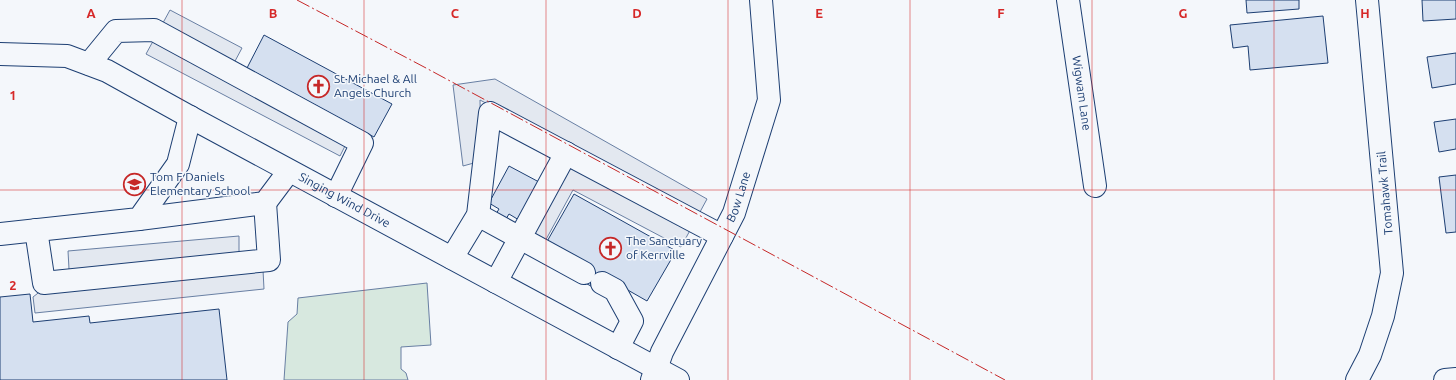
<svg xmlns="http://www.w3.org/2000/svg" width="1456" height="380" viewBox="0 0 1456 380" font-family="Ubuntu,sans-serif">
  <rect width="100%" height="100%" fill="#f4f7fb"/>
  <path fill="#d7e8df" stroke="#687fa3" d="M427,283L431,345L401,347V369L406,373L408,380H284L288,322L297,314L298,298Z"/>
  <path fill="#e3e8f0" stroke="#687fa3" d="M170,10L242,48L226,78L347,142L340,156L146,54Z
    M495,79L707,199L681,247L573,190L543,245L529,238L576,151L480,100L481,161L463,166L453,85Z
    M239,236V251L263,270L264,289L35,313L33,297L69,269L68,251Z"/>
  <path fill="#d5e0f0" stroke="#1d3f73" d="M1246,0H1299V9L1247,13Z
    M1422,0H1456V19L1423,21Z
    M1323,16L1328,63L1250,70L1248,46L1233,48L1230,25Z
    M264,35L392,104L374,137L247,68Z
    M1456,53V84L1432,88L1427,57Z
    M1456,119V149L1439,152L1434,122Z
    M509,166L539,182L519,220L509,214L506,219L496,214L499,209L489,203Z
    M1456,175V232L1446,233L1439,177Z
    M574,194L676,251L647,301L605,277L598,290L580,280L545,245Z
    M30,294L33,322L89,316L90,323L219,309L227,380H0V297Z"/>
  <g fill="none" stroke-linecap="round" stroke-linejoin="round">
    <defs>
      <g id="minor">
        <path id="s1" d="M1068,0L1095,186"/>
        <path id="s2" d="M0,54L67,56L107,71L190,117L678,380"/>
        <path d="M89,64L116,31L154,30L362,143L336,196"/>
        <path d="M478,215L584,273"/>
        <path d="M139,219L265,203L289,171"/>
        <path d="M36,230L44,283L269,260L265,203"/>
        <path d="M0,234L139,219L178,164L190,117"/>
        <path d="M452,258L478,215L490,113L722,236"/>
        <path d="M496,282L566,153"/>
        <path d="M602,283L615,290L632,321L618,348"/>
        <path id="s3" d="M652,380L662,352L734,213L769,100L761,0"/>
        <path d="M1357,380L1370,355L1383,316L1392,273L1367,0"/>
        <path d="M1445,380L1456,379"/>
      </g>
    </defs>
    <use href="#minor" stroke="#1d3f73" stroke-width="24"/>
    <use href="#minor" stroke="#f4f7fb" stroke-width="22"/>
    <path stroke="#c62828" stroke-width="1" stroke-dasharray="14 3 2 3" stroke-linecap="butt" d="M297,0L426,68L1005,380"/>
  </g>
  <path fill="none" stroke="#d62828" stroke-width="1" stroke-opacity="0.55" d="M182,0V380M364,0V380M546,0V380M728,0V380M910,0V380M1092,0V380M1274,0V380M0,190H1456"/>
  <defs>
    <symbol id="church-ring" viewBox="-11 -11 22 22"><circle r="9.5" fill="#f4f7fb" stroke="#c62828" stroke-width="1.5"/><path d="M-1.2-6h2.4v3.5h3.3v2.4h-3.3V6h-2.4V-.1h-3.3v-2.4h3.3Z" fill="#c62828"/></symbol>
    <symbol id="school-ring" viewBox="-11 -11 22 22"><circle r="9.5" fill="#f4f7fb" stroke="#c62828" stroke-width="1.5"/><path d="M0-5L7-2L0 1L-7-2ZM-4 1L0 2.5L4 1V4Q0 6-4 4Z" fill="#c62828"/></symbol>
  </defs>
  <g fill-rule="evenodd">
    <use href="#church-ring" x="306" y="74" width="25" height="25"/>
    <use href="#school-ring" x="122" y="172" width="25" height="25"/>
    <use href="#church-ring" x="598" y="236" width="25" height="25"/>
  </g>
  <g text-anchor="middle" stroke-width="3" stroke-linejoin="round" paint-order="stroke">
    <g font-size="12" fill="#1d3f73" stroke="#f4f7fb" text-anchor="start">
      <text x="334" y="83">St Michael &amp; All<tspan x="334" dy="14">Angels Church</tspan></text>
      <text x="150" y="181">Tom F Daniels<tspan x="150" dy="14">Elementary School</tspan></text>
      <text x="626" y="245">The Sanctuary<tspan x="626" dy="14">of Kerrville</tspan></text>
    </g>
    <g font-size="12" fill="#1d3f73" stroke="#f4f7fb">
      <text dy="4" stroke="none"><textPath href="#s1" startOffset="94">Wigwam Lane</textPath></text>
      <text transform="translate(1385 193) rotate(-95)" y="4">Tomahawk Trail</text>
      <text dy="4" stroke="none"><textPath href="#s3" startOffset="203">Bow Lane</textPath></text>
      <text dy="4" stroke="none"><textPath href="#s2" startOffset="380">Singing Wind Drive</textPath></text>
    </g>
  </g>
  <g font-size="13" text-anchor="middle" font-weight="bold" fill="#d62828" stroke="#f4f7fb" stroke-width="3" stroke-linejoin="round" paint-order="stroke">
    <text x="91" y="18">A</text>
    <text x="273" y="18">B</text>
    <text x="455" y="18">C</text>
    <text x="637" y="18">D</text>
    <text x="819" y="18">E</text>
    <text x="1001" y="18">F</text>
    <text x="1183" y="18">G</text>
    <text x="1365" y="18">H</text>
    <text x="13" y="100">1</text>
    <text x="13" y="290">2</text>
  </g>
</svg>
